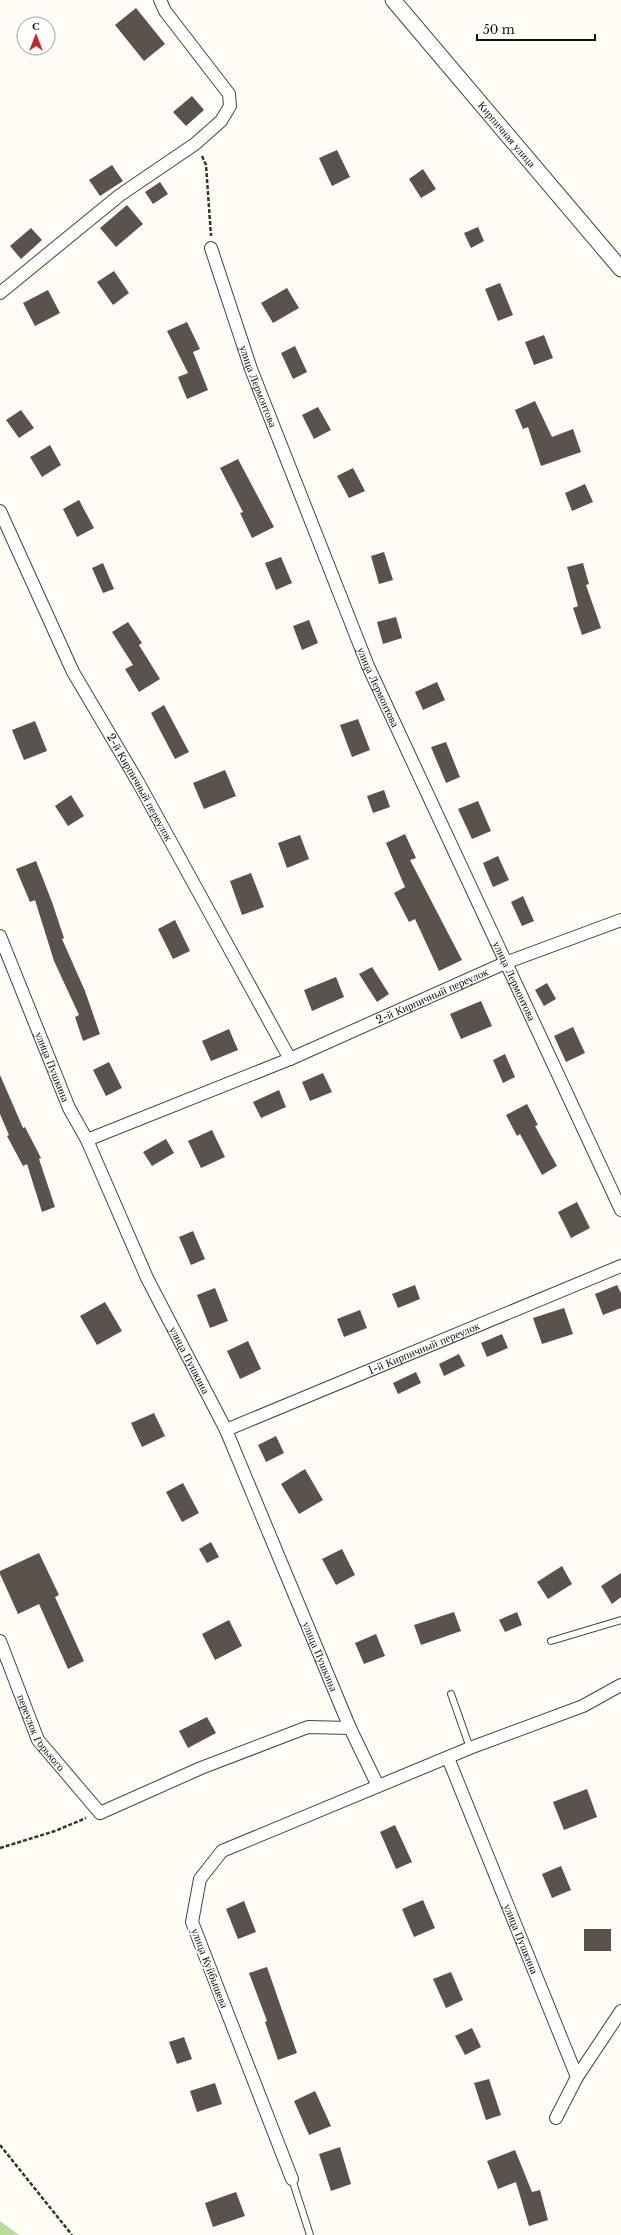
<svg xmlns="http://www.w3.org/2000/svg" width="621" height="2235" viewBox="0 0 621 2235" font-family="'Libre Baskerville',serif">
  <rect width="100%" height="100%" fill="#fffdf5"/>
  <path fill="#b9dc9c" d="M0,2221L19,2235H0Z"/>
  <path fill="#5a524d" d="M136,8L165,44L144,61L115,25Z
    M192,96L204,110L186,126L173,112Z
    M337,150L350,177L332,186L319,158Z
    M112,165L123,181L100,196L89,180Z
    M423,169L436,189L421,198L409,179Z
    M160,182L168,194L153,204L145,192Z
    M127,205L143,224L116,247L100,228Z
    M478,227L484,241L471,248L464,233Z
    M31,228L42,240L21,259L10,246Z
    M114,271L129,293L113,305L97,282Z
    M500,283L513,315L498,321L485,289Z
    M287,288L299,308L273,323L261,303Z
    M48,290L60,313L35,326L23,303Z
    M187,322L200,349L193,352L208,390L187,399L178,377L188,373L167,331Z
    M544,335L553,358L534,365L525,342Z
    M295,346L307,372L293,379L281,353Z
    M535,401L552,437L573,429L581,452L541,466L528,427L523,429L515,410Z
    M318,407L331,430L314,439L302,415Z
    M21,410L34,428L19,438L6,420Z
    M50,445L61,465L42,477L30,457Z
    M238,459L274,527L252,538L240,513L243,512L220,468Z
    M353,468L365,491L349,498L337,476Z
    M585,484L593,502L572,511L565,493Z
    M79,500L94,528L77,537L63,509Z
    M384,552L393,580L379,584L371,556Z
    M281,557L292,583L276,590L265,563Z
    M103,563L114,589L103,593L92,568Z
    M583,563L589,584L586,585L601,628L582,635L573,608L578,606L567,567Z
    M396,617L402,638L383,644L377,622Z
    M309,620L318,643L302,650L293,626Z
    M128,622L142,643L139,645L160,679L139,692L125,669L133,665L112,632Z
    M437,682L445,700L423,710L415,692Z
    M164,705L189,752L175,759L151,713Z
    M358,719L370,750L352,757L340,725Z
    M35,721L47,751L24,760L12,730Z
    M446,742L460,777L446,783L431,747Z
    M225,770L236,796L204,809L193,783Z
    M384,790L390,807L373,813L367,796Z
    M71,795L84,816L68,826L55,806Z
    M478,801L491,831L472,839L458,809Z
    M405,834L416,858L410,860L462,960L439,971L415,919L409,922L394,893L405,887L386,843Z
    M300,835L309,859L287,868L278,843Z
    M498,856L509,880L493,887L483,863Z
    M36,861L52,902L64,938L62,939L85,991L100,1034L83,1041L75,1017L79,1015L54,961L35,900L30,902L16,869Z
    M251,873L264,907L242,915L230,881Z
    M523,896L534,921L522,926L511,902Z
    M175,920L190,951L173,959L158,929Z
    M372,967L389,994L377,1002L359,974Z
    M336,977L344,997L312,1011L304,990Z
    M547,983L556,999L544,1006L535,990Z
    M481,1001L492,1026L461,1039L450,1014Z
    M573,1027L585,1053L566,1062L554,1036Z
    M229,1029L238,1050L211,1061L202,1041Z
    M505,1054L515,1077L503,1083L493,1060Z
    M109,1062L122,1088L106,1096L93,1070Z
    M323,1073L332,1092L310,1101L302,1082Z
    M0,1075L23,1128L25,1127L41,1158L39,1159L55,1207L42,1212L27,1164L23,1166L7,1136L9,1135L0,1114Z
    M279,1090L286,1107L261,1118L253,1102Z
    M527,1104L538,1125L535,1126L557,1166L542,1175L520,1134L517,1136L506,1115Z
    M212,1130L225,1157L201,1168L188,1141Z
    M166,1139L174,1153L152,1166L143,1152Z
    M577,1202L590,1228L571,1238L558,1212Z
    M193,1231L205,1259L191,1265L179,1237Z
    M415,1285L420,1299L398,1308L392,1294Z
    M617,1285L621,1293V1308L603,1315L595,1294Z
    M215,1288L228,1321L210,1328L197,1295Z
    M105,1302L122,1331L97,1345L80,1316Z
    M564,1308L573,1334L542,1344L533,1318Z
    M360,1310L367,1328L344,1337L337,1319Z
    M502,1334L508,1348L487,1357L481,1343Z
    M248,1341L261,1369L240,1379L227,1351Z
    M459,1354L465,1366L444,1376L439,1364Z
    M416,1372L421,1383L398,1394L393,1383Z
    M154,1413L165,1436L142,1447L131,1423Z
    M276,1436L284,1453L266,1462L258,1445Z
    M305,1469L323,1500L299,1514L281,1484Z
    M183,1483L199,1513L182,1522L166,1492Z
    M211,1542L219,1557L207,1563L199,1549Z
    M342,1549L355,1575L336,1585L322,1559Z
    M39,1553L59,1595L55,1597L84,1661L68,1669L39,1604L18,1614L0,1574V1571Z
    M562,1566L572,1584L548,1599L537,1582Z
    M621,1573V1597L612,1604L601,1586Z
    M454,1612L461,1631L421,1645L414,1625Z
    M517,1612L522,1625L505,1632L499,1620Z
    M229,1620L242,1646L215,1660L202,1634Z
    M376,1634L385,1656L364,1664L355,1643Z
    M207,1717L216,1733L188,1748L179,1731Z
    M587,1789L597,1817L564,1830L553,1802Z
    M395,1825L412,1862L396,1869L380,1832Z
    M561,1866L571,1890L552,1898L542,1874Z
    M423,1900L435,1928L414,1937L402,1909Z
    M244,1901L256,1932L238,1939L226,1909Z
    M584,1929H611V1951H584Z
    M267,1967L297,2053L278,2060L265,2022L267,2021L249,1973Z
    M451,1972L463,2000L446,2008L433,1979Z
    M472,2028L481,2047L465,2055L455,2036Z
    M184,2037L192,2059L177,2064L169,2042Z
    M489,2079L501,2115L486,2120L474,2083Z
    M215,2083L222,2104L197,2112L190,2091Z
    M315,2091L331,2126L309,2135L294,2101Z
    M340,2147L351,2184L331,2191L319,2154Z
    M515,2150L532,2192L540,2190L548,2220L529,2226L516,2182L498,2189L487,2161Z
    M236,2192L245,2216L213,2227L205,2203Z"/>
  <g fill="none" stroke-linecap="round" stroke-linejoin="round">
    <defs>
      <path id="service" d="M551,1641L621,1620
        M451,1694L470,1748
        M292,2179L310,2235"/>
      <g id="minor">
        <path id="s1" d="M211,248L251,369L368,666L621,1210"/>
        <path d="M0,293L120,195L195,144L221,121L230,106L229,94L165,11L160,0"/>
        <path id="s2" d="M0,511L73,672L138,782L290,1059"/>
        <path id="s3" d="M0,936L69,1108L87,1140L147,1278L226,1430L350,1728L378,1786"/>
        <path id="s4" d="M87,1140L290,1059L505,963L621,920"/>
        <path id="s5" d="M226,1430L621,1266"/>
        <path id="s6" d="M0,1641L38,1740L100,1813L201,1768L308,1727L350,1728"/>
        <path id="s7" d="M448,1758L577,2077L556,2118"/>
        <path d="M577,2077L621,2011"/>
        <path d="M292,2179L192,1922L200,1879L222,1851L470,1748L583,1706L621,1685"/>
      </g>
      <g id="tertiary">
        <path id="s8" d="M393,0L621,269"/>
      </g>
    </defs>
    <use href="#service" stroke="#444" stroke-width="8"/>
    <use href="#minor" stroke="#444" stroke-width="14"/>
    <use href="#tertiary" stroke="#444" stroke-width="17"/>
    <path stroke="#333" stroke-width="2.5" stroke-dasharray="4 2" stroke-linecap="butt" d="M202,156L206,165L211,236
      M0,1848L55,1831L86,1818
      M0,2145L72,2235"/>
    <use href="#service" stroke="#fff" stroke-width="6"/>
    <use href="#minor" stroke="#fff" stroke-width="12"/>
    <use href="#tertiary" stroke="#fff" stroke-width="15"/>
  </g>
  <g text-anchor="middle" stroke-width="4" stroke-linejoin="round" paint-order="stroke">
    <g font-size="11" fill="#111" stroke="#fff">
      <text dy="4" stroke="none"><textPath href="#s8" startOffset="176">Кирпичная улица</textPath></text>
      <text dy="4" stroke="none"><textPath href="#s1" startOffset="146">улица Лермонтова</textPath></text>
      <text dy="4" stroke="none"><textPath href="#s1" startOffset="470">улица Лермонтова</textPath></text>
      <text dy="4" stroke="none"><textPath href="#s2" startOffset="310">2-й Кирпичный переулок</textPath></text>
      <text dy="4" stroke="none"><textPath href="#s1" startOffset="794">улица Лермонтова</textPath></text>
      <text dy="4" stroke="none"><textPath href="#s4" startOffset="374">2-й Кирпичный переулок</textPath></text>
      <text dy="4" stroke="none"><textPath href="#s3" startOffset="141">улица Пушкина</textPath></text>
      <text dy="4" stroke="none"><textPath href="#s5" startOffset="214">1-й Кирпичный переулок</textPath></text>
      <text dy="4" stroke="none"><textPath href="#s3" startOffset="465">улица Пушкина</textPath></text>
      <text dy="4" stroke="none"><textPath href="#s3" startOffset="789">улица Пушкина</textPath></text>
      <text dy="4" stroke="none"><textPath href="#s6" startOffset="101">переулок Горького</textPath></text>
      <text dy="4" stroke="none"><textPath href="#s7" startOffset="195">улица Пушкина</textPath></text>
      <text transform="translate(210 1968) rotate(69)" y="4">улица Куйбышева</text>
    </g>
  </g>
  <g transform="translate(36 36)"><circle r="19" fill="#ffffff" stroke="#a0a0a0"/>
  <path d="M0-3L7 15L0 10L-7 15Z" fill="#c4262e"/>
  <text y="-6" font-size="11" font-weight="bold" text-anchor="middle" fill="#111111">С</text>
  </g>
  <path d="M477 34v6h118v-6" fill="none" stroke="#111111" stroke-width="2"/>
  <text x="483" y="34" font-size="12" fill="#111111" stroke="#ffffff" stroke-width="3" paint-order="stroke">50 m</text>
</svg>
